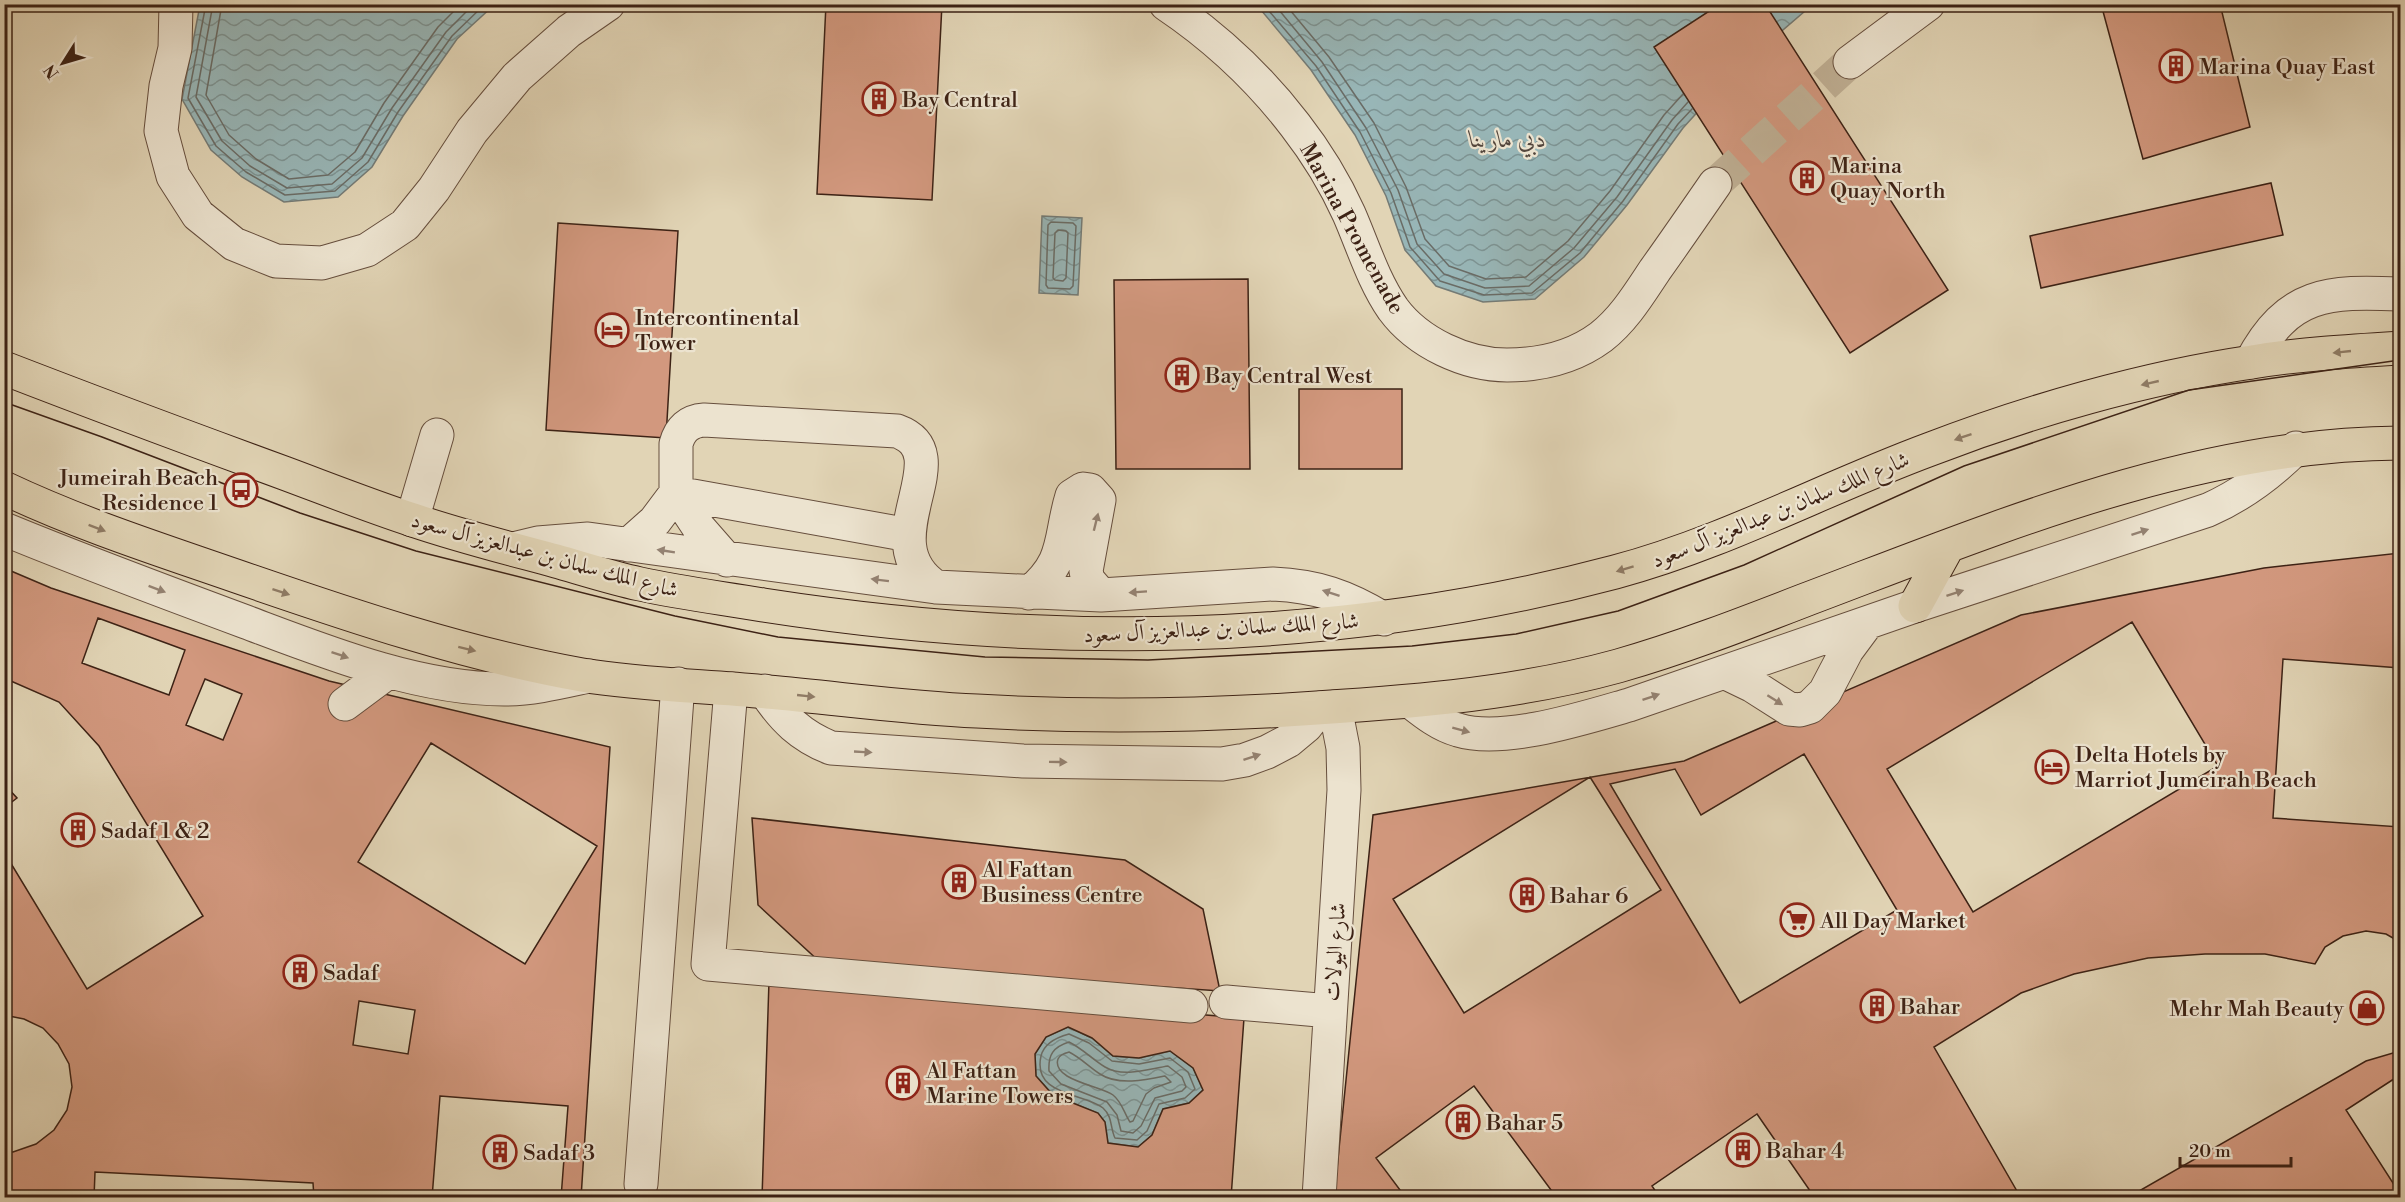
<svg xmlns="http://www.w3.org/2000/svg" width="2405" height="1202" viewBox="0 0 2405 1202" font-family="'Libre Bodoni',Amiri,serif">
  <defs>
    <pattern id="water-waves" width="16" height="10" patternUnits="userSpaceOnUse" patternTransform="scale(1.5)"><rect width="16" height="10" fill="#98b6b7"/><path d="M0 5q4-4 8 0t8 0" fill="none" stroke="#7d9494"/></pattern>
  </defs>
  <rect width="100%" height="100%" fill="#e1d4b5"/>
  <filter id="stains"><feTurbulence type="fractalNoise" baseFrequency=".00333" numOctaves="4"/><feColorMatrix values="0 0 0 0 .2 0 0 0 0 .09 0 0 0 0 .02 0 0 0 .5 -.17"/></filter>
  <radialGradient id="worn" r=".72"><stop offset=".6" stop-color="#630" stop-opacity="0"/><stop offset="1" stop-color="#630" stop-opacity=".3"/></radialGradient>
  <path fill="url(#water-waves)" stroke="#747b76" stroke-width="1.5" d="M200,5H494L457,39L403,116L372,167L338,197L284,202L242,177L211,150L182,99Z
    M1253,5H1812L1733,73L1683,128L1627,205L1584,257L1535,299L1483,302L1436,286L1405,250L1386,196L1355,135L1311,70L1261,10Z
    M1042,216L1082,218L1078,295L1039,293Z
    M1068,1027L1092,1038L1113,1056L1139,1058L1170,1051L1193,1068L1203,1090L1189,1103L1163,1109L1152,1135L1138,1147L1108,1143L1105,1122L1098,1113L1053,1095L1036,1076L1035,1054L1046,1037Z"/>
  <g fill="none" stroke-linecap="round" stroke-linejoin="round">
    <path stroke="#6a6c66" stroke-width="1.5" d="M206,4L188,98L216,146L246,172L285,195L335,191L368,162L398,112L452,36L485,4
      M213,4L196,97L222,141L250,166L287,188L332,184L362,158L392,108L446,32L474,4
      M222,4L206,95L229,135L256,159L289,179L328,175L355,152L384,103L438,27L461,4
      M1263,4L1316,66L1360,132L1391,193L1410,247L1440,281L1484,295L1532,293L1580,253L1623,201L1678,124L1692,109
      M1274,4L1322,62L1366,128L1398,190L1417,244L1444,274L1485,288L1529,286L1574,248L1617,197L1672,120L1688,102
      M1285,4L1329,57L1374,123L1406,187L1425,239L1449,266L1486,279L1526,277L1568,241L1610,191L1664,115L1683,94
      M1051,222L1073,223L1076,226L1073,286L1070,289L1048,288L1046,285L1048,225Z
      M1058,230L1066,231L1068,233L1066,278L1063,281L1055,280L1053,278L1055,233Z
      M1069,1034L1089,1043L1112,1061L1139,1064L1170,1058L1188,1072L1195,1089L1185,1098L1159,1104L1147,1131L1137,1140L1115,1138C1110,1128 1113,1117 1103,1108C1084,1093 1032,1096 1041,1056C1044,1043 1058,1037 1069,1034Z
      M1069,1042C1083,1049 1092,1059 1105,1067C1123,1078 1149,1069 1168,1066L1182,1077L1186,1087L1182,1091L1155,1098L1141,1126L1133,1133L1121,1131L1117,1115L1107,1102L1061,1084L1049,1071C1048,1055 1053,1047 1069,1042Z
      M1069,1052C1081,1058 1089,1067 1100,1074C1118,1086 1146,1080 1165,1076L1171,1082L1154,1088L1146,1094L1133,1121L1130,1122C1124,1113 1122,1102 1113,1095C1101,1086 1051,1080 1058,1059C1060,1054 1065,1053 1069,1052Z"/>
  </g>
  <path fill="#d2987e" stroke="#3d2215" stroke-width="1.5" fill-rule="evenodd" d="M826,4H942L932,200L817,194Z
    M1720,4H1765L1948,290L1850,353L1654,47Z
    M2101,4H2220L2250,127L2143,159Z
    M2400,115V188H2394Z
    M2271,183L2283,235L2041,288L2030,236Z
    M558,223L678,231L666,438L546,430Z
    M1248,279L1250,469H1116L1114,280Z
    M1299,389H1402V469H1299Z
    M2400,553V1198H1334L1373,815L1684,761L2021,615L2264,568Z
    M4,568L51,588L329,681L610,747L581,1198H4Z
    M98,618L185,650L169,695L82,663Z
    M2132,622L2218,766L1973,912L1887,769Z
    M2283,659L2400,668V827L2273,818Z
    M4,678L59,702L99,746L203,916L87,989L4,852V808L17,798L4,784Z
    M205,679L242,694L223,740L186,725Z
    M431,743L597,846L525,964L358,862Z
    M1804,754L1897,910L1740,1003L1610,784L1675,769L1701,815Z
    M1590,777L1661,890L1464,1013L1393,899Z
    M752,818L1125,860L1203,909L1220,991L821,963L758,905Z
    M2366,931L2386,934L2400,942V1051L2366,1061L2127,1198H2021L1934,1047L2021,993L2074,974L2148,958L2205,954H2265L2315,964L2325,947L2343,936Z
    M769,981L1244,1018L1231,1198H762ZM1068,1027L1092,1038L1113,1056L1139,1058L1170,1051L1193,1068L1203,1090L1189,1103L1163,1109L1152,1135L1138,1147L1108,1143L1105,1122L1098,1113L1053,1095L1036,1076L1035,1054L1046,1037Z
    M359,1001L415,1010L408,1054L353,1045Z
    M4,1015L24,1019L43,1028L58,1044L69,1064L72,1087L67,1110L54,1130L36,1144L13,1152H4Z
    M2400,1075V1194L2346,1110Z
    M1474,1086L1557,1198H1406L1376,1158Z
    M440,1096L568,1106L561,1198H432Z
    M1757,1114L1815,1198H1660L1652,1186Z
    M95,1172L313,1183L314,1198H94Z
    M4,1193L40,1197V1198H4Z"/>
  <g fill="none" stroke-linecap="round" stroke-linejoin="round">
    <path stroke="#c0b095" stroke-width="33" stroke-dasharray="33 16" stroke-linecap="butt" d="M1715,184L1850,62"/>
    <defs>
      <path id="minor" d="M176,4L175,48L166,86L161,131L173,176L198,215L234,244L276,261L322,263L367,250L405,225L434,189L472,131L517,77L569,31L608,4
        M1166,4C1215,37 1259,78 1295,125C1316,152 1335,183 1349,214C1363,246 1373,280 1393,309C1418,343 1466,365 1507,365C1540,365 1574,357 1601,337C1624,319 1639,294 1655,270C1675,242 1695,213 1715,184
        M1850,62L1928,4
        M2251,362C2288,292 2328,291 2400,294
        M676,493L909,535
        M412,520L437,435
        M4,529C84,562 165,592 246,622C326,652 418,689 504,689C533,689 561,682 589,676
        M628,545L655,521L676,493
        M513,549L538,543L588,539L936,587L1101,595L1273,584C1317,586 1346,596 1384,619
        M727,560L699,528L676,493V444C680,429 689,421 704,420L897,431C963,455 866,541 936,587
        M1029,593C1068,561 1059,538 1072,496L1083,489L1090,490L1099,500L1086,571L1088,580L1101,595
        M1724,672L1753,686L1789,709L1800,710L1810,707L1825,692L1847,650L1867,623
        M731,689L708,964L1191,1006
        M765,691C783,719 801,736 831,748L1023,761L1222,764L1245,760L1267,752L1288,741L1306,726L1320,708
        M1411,702C1425,713 1440,725 1458,730C1503,744 1584,718 1629,705L1915,606L2208,510C2242,495 2269,475 2296,448
        M345,704L388,672
        M1226,1002L1330,1011
        M641,1184L678,684
        M1319,1198L1344,790L1343,748L1335,707"/>
      <path id="major" d="M4,368C97,404 191,439 284,473C327,489 370,506 413,520C460,536 508,548 556,561C584,569 612,578 640,584C681,593 722,598 763,605C1046,649 1337,646 1615,572C1724,543 1823,489 1928,450C2029,411 2144,378 2252,362C2301,354 2351,351 2400,348
        M4,488C80,524 158,549 236,576C349,615 464,654 582,675C642,685 706,686 767,692C837,698 906,708 977,711C1080,717 1183,716 1286,710C1398,703 1509,696 1618,666C1681,648 1743,624 1805,600C1996,528 2193,444 2400,443
        M1915,606L1948,546"/>
    </defs>
    <use href="#minor" stroke="#664e3d" stroke-width="35"/>
    <use href="#major" stroke="#3d2215" stroke-width="35"/>
    <use href="#minor" stroke="#ece3cf" stroke-width="33"/>
    <use href="#major" stroke="#e1d4b5" stroke-width="33"/>
    <path stroke="#3d2215" stroke-width="1.5" d="M4,402L102,437L300,513L416,551L675,616L778,637L985,657L1148,660L1412,646L1516,634L1618,611L1744,565L1964,466L2189,390L2400,360"/>
  </g>
  <defs><path id="oneway-solid" d="M-6-.8H1V-3.2L6.5 0L1 3.2V.8H-6Z" transform="scale(1.5)"/></defs>
  <g fill="#8f7b65">
    <use href="#oneway-solid" transform="translate(2342 352) rotate(174)"/>
    <use href="#oneway-solid" transform="translate(2150 383) rotate(167)"/>
    <use href="#oneway-solid" transform="translate(1963 437) rotate(161)"/>
    <use href="#oneway-solid" transform="translate(97 528) rotate(21)"/>
    <use href="#oneway-solid" transform="translate(1625 569) rotate(163)"/>
    <use href="#oneway-solid" transform="translate(281 592) rotate(18)"/>
    <use href="#oneway-solid" transform="translate(467 649) rotate(14)"/>
    <use href="#oneway-solid" transform="translate(806 696) rotate(6)"/>
  </g>
  <g fill="#948272">
    <use href="#oneway-solid" transform="translate(1096 522) rotate(-76)"/>
    <use href="#oneway-solid" transform="translate(2140 532) rotate(-18)"/>
    <use href="#oneway-solid" transform="translate(666 551) rotate(-171)"/>
    <use href="#oneway-solid" transform="translate(880 580) rotate(-173)"/>
    <use href="#oneway-solid" transform="translate(157 589) rotate(21)"/>
    <use href="#oneway-solid" transform="translate(1138 592) rotate(176)"/>
    <use href="#oneway-solid" transform="translate(1331 593) rotate(-162)"/>
    <use href="#oneway-solid" transform="translate(1955 593) rotate(-18)"/>
    <use href="#oneway-solid" transform="translate(340 655) rotate(19)"/>
    <use href="#oneway-solid" transform="translate(1651 697) rotate(-19)"/>
    <use href="#oneway-solid" transform="translate(1775 700) rotate(32)"/>
    <use href="#oneway-solid" transform="translate(1461 730) rotate(15)"/>
    <use href="#oneway-solid" transform="translate(863 752) rotate(3)"/>
    <use href="#oneway-solid" transform="translate(1252 757) rotate(-18)"/>
    <use href="#oneway-solid" transform="translate(1058 762) rotate(1)"/>
  </g>
  <defs>
    <symbol id="building-ring" viewBox="-11 -11 22 22"><circle r="9.5" fill="#ece3cf" stroke="#8f2418" stroke-width="1.5"/><path d="M-4-6H4V6H1V3H-1V6H-4ZM-2.5-4.3h1.7v1.8h-1.7ZM.8-4.3h1.7v1.8H.8ZM-2.5-1h1.7V.8h-1.7ZM.8-1h1.7V.8H.8Z" fill="#8f2418"/></symbol>
    <symbol id="hotel-ring" viewBox="-11 -11 22 22"><circle r="9.5" fill="#ece3cf" stroke="#8f2418" stroke-width="1.5"/><path d="M-6-4.5h1.5V1H6V5H4.5V3h-9V5H-6ZM-4 0a1.8 1.8 0 1 1 3.6 0ZM.5 0V-2.5h3Q6-2.5 6 0Z" fill="#8f2418"/></symbol>
    <symbol id="bus-ring" viewBox="-11 -11 22 22"><circle r="9.5" fill="#ece3cf" stroke="#8f2418" stroke-width="1.5"/><path d="M-5-6H5V4H4V6H2V4H-2V6H-4V4H-5ZM-3.5-4V0h7V-4ZM-3.5 1.2v1.5H-2V1.2ZM2 1.2v1.5H3.5V1.2Z" fill="#8f2418"/></symbol>
    <symbol id="supermarket-ring" viewBox="-11 -11 22 22"><circle r="9.5" fill="#ece3cf" stroke="#8f2418" stroke-width="1.5"/><path d="M-6-5.5h2.5l.6 2H6L4.5 2H-2.5L-4.4-4H-6ZM-1.5 3.2a1.3 1.3 0 1 0 .1 0ZM3 3.2a1.3 1.3 0 1 0 .1 0Z" fill="#8f2418"/></symbol>
    <symbol id="shop-ring" viewBox="-11 -11 22 22"><circle r="9.5" fill="#ece3cf" stroke="#8f2418" stroke-width="1.5"/><path d="M-5-2.5h2.3a2.7 3.5 0 0 1 5.4 0H5L5.5 6h-11ZM-1.5-2.5h3a1.5 2.3 0 0 0-3 0Z" fill="#8f2418"/></symbol>
  </defs>
  <g fill-rule="evenodd">
    <use href="#building-ring" x="2157" y="47" width="38" height="38"/>
    <use href="#building-ring" x="860" y="80" width="38" height="38"/>
    <use href="#building-ring" x="1788" y="159" width="38" height="38"/>
    <use href="#hotel-ring" x="593" y="311" width="38" height="38"/>
    <use href="#building-ring" x="1163" y="356" width="38" height="38"/>
    <use href="#bus-ring" x="222" y="471" width="38" height="38"/>
    <use href="#hotel-ring" x="2033" y="748" width="38" height="38"/>
    <use href="#building-ring" x="59" y="811" width="38" height="38"/>
    <use href="#building-ring" x="940" y="863" width="38" height="38"/>
    <use href="#building-ring" x="1508" y="876" width="38" height="38"/>
    <use href="#supermarket-ring" x="1778" y="901" width="38" height="38"/>
    <use href="#building-ring" x="281" y="953" width="38" height="38"/>
    <use href="#building-ring" x="1858" y="987" width="38" height="38"/>
    <use href="#shop-ring" x="2348" y="989" width="38" height="38"/>
    <use href="#building-ring" x="884" y="1064" width="38" height="38"/>
    <use href="#building-ring" x="1444" y="1103" width="38" height="38"/>
    <use href="#building-ring" x="1724" y="1131" width="38" height="38"/>
    <use href="#building-ring" x="481" y="1133" width="38" height="38"/>
  </g>
  <g text-anchor="middle" stroke-width="4.5" stroke-linejoin="round" paint-order="stroke">
    <g font-size="22" fill="#3d2215" stroke="#ece3cf" text-anchor="start">
      <text x="2199" y="74">Marina Quay East</text>
      <text x="902" y="107">Bay Central</text>
      <text x="1830" y="173">Marina<tspan x="1830" dy="25">Quay North</tspan></text>
      <text x="635" y="325">Intercontinental<tspan x="635" dy="25">Tower</tspan></text>
      <text x="1205" y="383">Bay Central West</text>
      <text x="218" y="485" text-anchor="end">Jumeirah Beach<tspan x="218" dy="25">Residence 1</tspan></text>
      <text x="2075" y="762">Delta Hotels by<tspan x="2075" dy="25">Marriot Jumeirah Beach</tspan></text>
      <text x="101" y="838">Sadaf 1 &amp; 2</text>
      <text x="982" y="877">Al Fattan<tspan x="982" dy="25">Business Centre</tspan></text>
      <text x="1550" y="903">Bahar 6</text>
      <text x="1820" y="928">All Day Market</text>
      <text x="323" y="980">Sadaf</text>
      <text x="1900" y="1014">Bahar</text>
      <text x="2344" y="1016" text-anchor="end">Mehr Mah Beauty</text>
      <text x="926" y="1078">Al Fattan<tspan x="926" dy="25">Marine Towers</tspan></text>
      <text x="1486" y="1130">Bahar 5</text>
      <text x="1766" y="1158">Bahar 4</text>
      <text x="523" y="1160">Sadaf 3</text>
    </g>
    <g font-size="22" fill="#3d2215" stroke="#ece3cf">
      <text transform="translate(1353 228) rotate(61)" y="8">Marina Promenade</text>
      <text transform="translate(1780 509) rotate(-22)" y="8">شارع الملك سلمان بن عبدالعزيز آل سعود</text>
      <text transform="translate(545 554) rotate(15)" y="8">شارع الملك سلمان بن عبدالعزيز آل سعود</text>
      <text transform="translate(1221 627) rotate(-3)" y="8">شارع الملك سلمان بن عبدالعزيز آل سعود</text>
      <text transform="translate(1334 952) rotate(-86)" y="8">شارع اليولات</text>
    </g>
    <g font-size="24" font-style="italic" fill="#54473e" stroke="#ece3cf">
      <text x="1508" y="147">دبي مارينا</text>
    </g>
  </g>
  <rect width="2405" height="1202" fill="none" stroke="#e1d4b5" stroke-width="24"/>
  <rect x="6" y="6" width="2393" height="1190" fill="none" stroke="#3d2215" stroke-width="3"/>
  <rect x="12" y="12" width="2381" height="1178" fill="none" stroke="#3d2215" stroke-width="1.5"/>
  <g transform="translate(63 63) rotate(233)" stroke="#ece3cf" stroke-width="4.5" paint-order="stroke">
  <path d="M0-4.5L10 22L0 15L-10 22Z" fill="#3d2215"/>
  <text y="-9" font-size="16" font-weight="bold" text-anchor="middle" fill="#3d2215">N</text>
  </g>
  <path d="M2180 1157v9h111v-9" fill="none" stroke="#3d2215" stroke-width="3"/>
  <text x="2189" y="1157" font-size="18" fill="#3d2215" stroke="#ece3cf" stroke-width="4.5" paint-order="stroke">20 m</text>
  <rect width="100%" height="100%" filter="url(#stains)"/>
  <rect width="100%" height="100%" fill="url(#worn)"/>
</svg>
